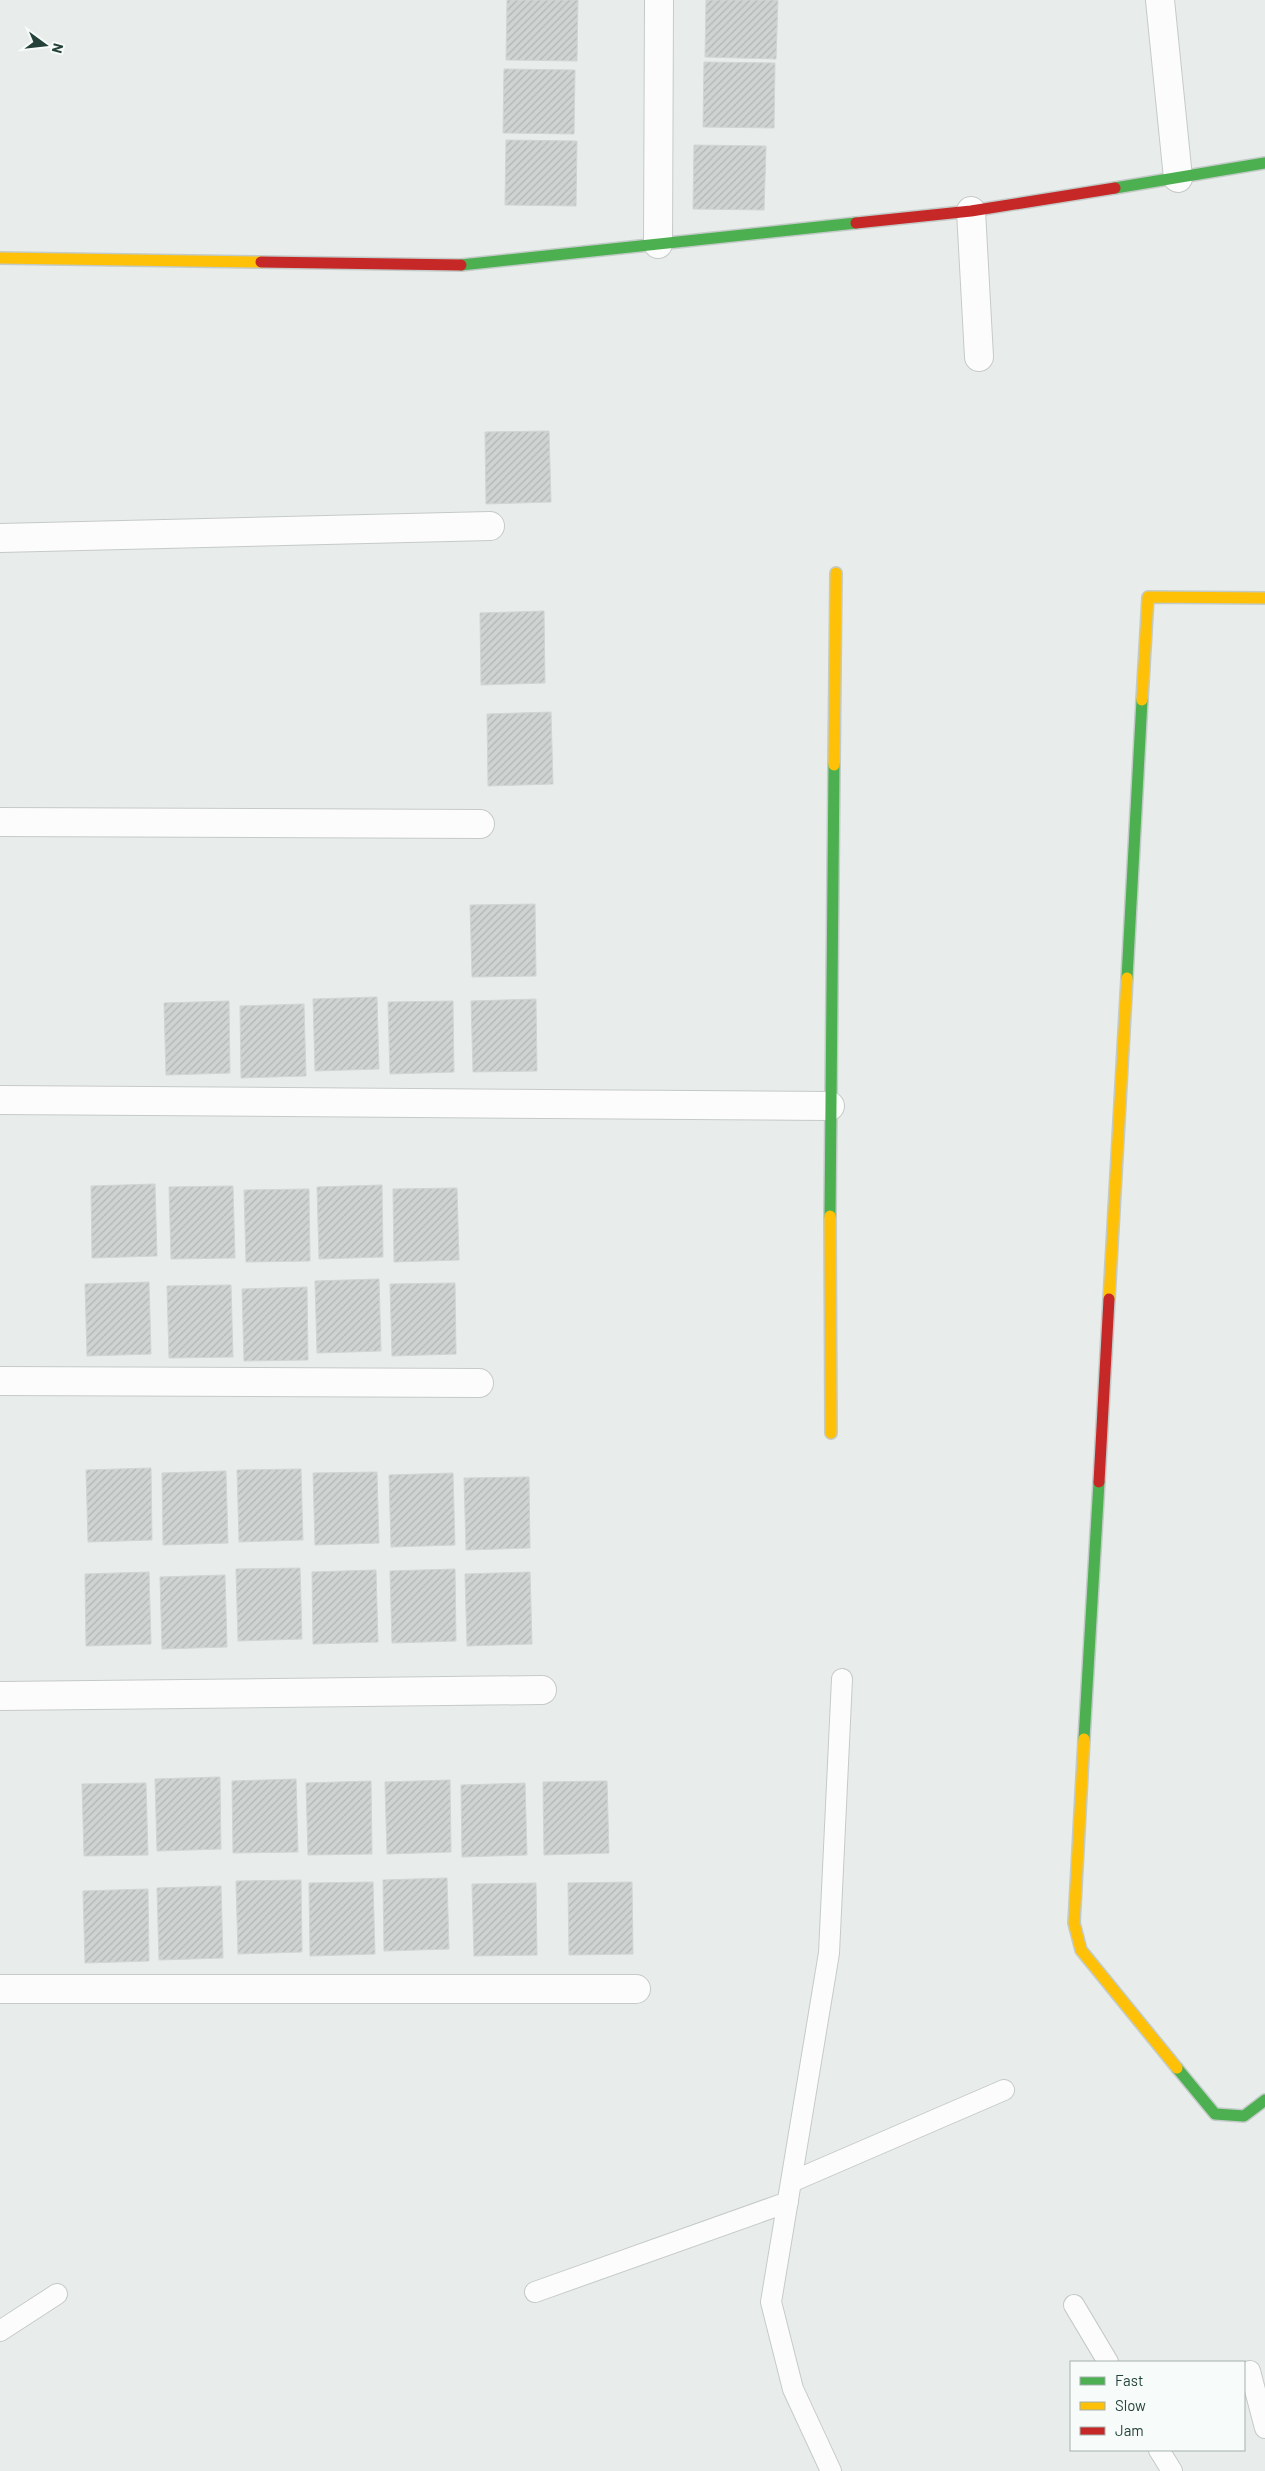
<svg xmlns="http://www.w3.org/2000/svg" width="1265" height="2471" viewBox="0 0 1265 2471" font-family="Barlow,sans-serif">
  <defs>
    <pattern id="building-hatch" width="6" height="6" patternUnits="userSpaceOnUse" patternTransform="scale(1.25)"><rect width="6" height="6" fill="#cfd4d2"/><path d="M-1 1l2-2M0 6l6-6M5 7l2-2" fill="none" stroke="#b2b7b5"/></pattern>
  </defs>
  <rect width="100%" height="100%" fill="#e8edeb"/>
  <path fill="url(#building-hatch)" stroke="#d1d6d4" d="M507,0H578L577,61L506,60Z
    M706,0H778L776,59L705,57Z
    M704,62L775,63L774,128L703,127Z
    M504,69L575,70L574,134L503,133Z
    M506,140L577,141L576,206L505,205Z
    M694,145L766,146L764,210L693,209Z
    M549,431L551,502L486,504L485,432Z
    M544,611L545,683L481,685L480,613Z
    M551,712L553,784L488,786L487,714Z
    M535,904L536,976L472,977L470,905Z
    M377,997L379,1069L315,1071L313,999Z
    M536,999L537,1071L473,1072L471,1001Z
    M229,1001L230,1073L166,1075L164,1003Z
    M453,1001L454,1072L390,1074L388,1002Z
    M304,1004L306,1076L241,1078L240,1006Z
    M155,1184L157,1256L92,1258L91,1186Z
    M382,1185L383,1257L319,1259L317,1187Z
    M233,1186L235,1258L171,1259L169,1187Z
    M457,1188L459,1260L394,1262L393,1189Z
    M309,1189L310,1261L246,1262L244,1190Z
    M379,1279L381,1351L317,1353L315,1281Z
    M149,1282L151,1354L87,1356L85,1284Z
    M455,1283L456,1354L392,1356L390,1284Z
    M231,1285L233,1357L169,1358L167,1286Z
    M307,1287L308,1360L244,1361L242,1289Z
    M151,1468L152,1540L88,1542L86,1470Z
    M301,1469L303,1540L239,1542L237,1470Z
    M226,1471L228,1543L163,1545L162,1473Z
    M377,1472L379,1543L315,1545L313,1473Z
    M453,1473L455,1545L391,1547L389,1475Z
    M529,1477L530,1548L466,1550L464,1478Z
    M300,1568L302,1639L238,1641L236,1569Z
    M455,1569L456,1641L392,1643L390,1571Z
    M376,1570L378,1642L313,1644L312,1572Z
    M149,1572L151,1644L86,1646L85,1574Z
    M530,1572L532,1644L467,1646L465,1574Z
    M225,1575L227,1647L162,1649L160,1577Z
    M220,1777L221,1849L157,1851L155,1779Z
    M296,1779L298,1852L233,1853L232,1781Z
    M450,1780L451,1852L387,1854L385,1782Z
    M371,1781L372,1854L308,1855L306,1783Z
    M607,1781L609,1853L544,1855L543,1782Z
    M146,1783L148,1855L84,1856L82,1784Z
    M525,1783L527,1855L462,1857L461,1785Z
    M447,1878L449,1949L384,1951L383,1880Z
    M301,1880L302,1952L238,1954L236,1881Z
    M373,1882L375,1954L310,1956L309,1883Z
    M632,1882L633,1954L569,1955L568,1883Z
    M536,1883L537,1955L474,1956L472,1884Z
    M221,1886L223,1958L159,1960L157,1888Z
    M148,1889L149,1961L85,1963L83,1891Z"/>
  <g fill="none" stroke-linecap="round" stroke-linejoin="round">
    <defs>
      <path id="lane" d="M791,2182L1004,2090
        M535,2292L788,2202
        M1074,2305L1108,2362
        M0,2331L57,2294
        M1250,2371L1265,2428
        M1159,2450L1172,2471
        M831,2471L793,2389L771,2302L829,1953L842,1679"/>
      <path id="street" d="M1160,0L1178,178
        M971,211L979,357
        M658,244L659,0
        M0,538L490,526
        M0,822L480,824
        M0,1100L830,1106
        M0,1381L479,1383
        M0,1696L542,1690
        M0,1989H636"/>
      <path id="fast" d="M1115,188L1265,163
        M461,265L856,223
        M1127,978L1142,700
        M830,1216L834,765
        M1084,1739L1099,1482
        M1177,2068L1215,2114L1244,2116L1265,2100"/>
      <path id="slow" d="M0,258L261,262
        M1142,700L1148,597L1265,598
        M834,765L836,573
        M830,1216L831,1433
        M1109,1299L1127,978
        M1084,1739L1074,1923L1081,1950L1177,2068"/>
      <path id="jam" d="M856,223L971,211L1115,188
        M261,262L461,265
        M1099,1482L1109,1299"/>
    </defs>
    <use href="#lane" stroke="#c5cac8" stroke-width="22"/>
    <use href="#street" stroke="#c5cac8" stroke-width="30"/>
    <use href="#fast" stroke="#c3cbc8" stroke-width="14"/>
    <use href="#slow" stroke="#c3cbc8" stroke-width="14"/>
    <use href="#jam" stroke="#c3cbc8" stroke-width="14"/>
    <use href="#lane" stroke="#fcfcfc" stroke-width="20"/>
    <use href="#street" stroke="#fcfcfc" stroke-width="28"/>
    <use href="#fast" stroke="#4caf50" stroke-width="11"/>
    <use href="#slow" stroke="#ffc107" stroke-width="11"/>
    <use href="#jam" stroke="#c62828" stroke-width="11"/>
  </g>
  <rect x="1070" y="2361" width="175" height="90" fill="#f7fbf9" stroke="#a3b1ad"/>
  <rect x="1080" y="2377" width="25" height="8" fill="#4caf50" stroke="#a3b1ad"/>
  <text x="1115" y="2386" font-size="15" fill="#24423a">Fast</text>
  <rect x="1080" y="2402" width="25" height="8" fill="#ffc107" stroke="#a3b1ad"/>
  <text x="1115" y="2411" font-size="15" fill="#24423a">Slow</text>
  <rect x="1080" y="2427" width="25" height="8" fill="#c62828" stroke="#a3b1ad"/>
  <text x="1115" y="2436" font-size="15" fill="#24423a">Jam</text>
  <g transform="translate(45 45) rotate(105)" stroke="#f7fbf9" stroke-width="4" paint-order="stroke">
  <path d="M0-4L9 19L0 12L-9 19Z" fill="#24423a"/>
  <text y="-8" font-size="14" font-weight="bold" text-anchor="middle" fill="#24423a">N</text>
  </g>
</svg>
